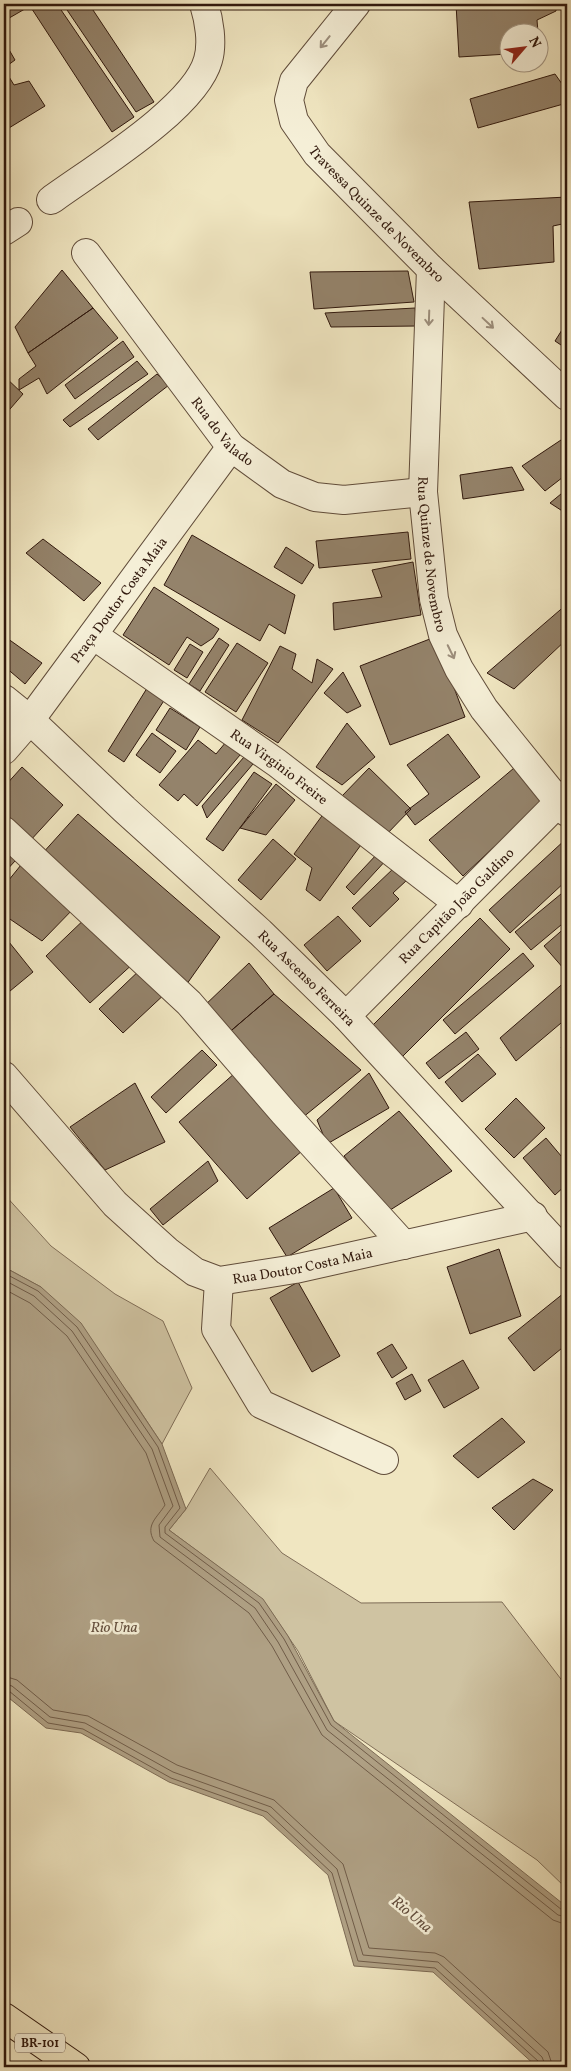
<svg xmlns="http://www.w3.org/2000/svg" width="571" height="2071" viewBox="0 0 571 2071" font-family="Vollkorn,serif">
  <rect width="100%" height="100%" fill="#f0e6c1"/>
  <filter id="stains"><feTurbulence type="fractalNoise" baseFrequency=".004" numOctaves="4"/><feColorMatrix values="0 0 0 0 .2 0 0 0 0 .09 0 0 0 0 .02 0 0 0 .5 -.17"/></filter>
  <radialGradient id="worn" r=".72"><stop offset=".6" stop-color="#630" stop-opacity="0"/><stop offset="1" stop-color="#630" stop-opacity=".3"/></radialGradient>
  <path fill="#cfc3a2" stroke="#806e58" d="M4,1194L51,1246L115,1294L163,1321L192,1388L162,1444L129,1394L41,1287L4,1267Z
    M210,1468L282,1553L361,1603L502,1602L567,1687V1889L537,1860L334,1721L298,1651L263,1600L169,1530L186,1509Z"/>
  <path fill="#afa084" stroke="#7c6a54" d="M4,1267L41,1287L81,1323L162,1444L186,1509L169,1530L263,1599L288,1636L334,1721L567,1907V2067H537L433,1972L354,1966L328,1875L263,1816L169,1782L81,1733L46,1728L4,1694Z"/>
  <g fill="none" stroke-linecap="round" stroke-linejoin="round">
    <path stroke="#705c48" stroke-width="1" d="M4,1273L38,1291L77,1327L158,1447L180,1508L165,1527V1533L259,1603L284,1639L331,1725L562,1910L567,1911
      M4,1280L34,1296L72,1331L152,1449L173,1506L159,1525L160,1537L255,1608L278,1642L327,1730L558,1915L567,1917
      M4,1289L30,1303L67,1336L146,1453L165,1505C157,1518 145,1525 154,1541L249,1613L272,1646L322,1735L553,1920L567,1925
      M4,1676L17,1680L53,1710L88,1716L177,1765L274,1800L343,1864L369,1948L435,1953L444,1957L548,2052L553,2067
      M4,1684L12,1686L50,1717L85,1723L173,1772L271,1807L337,1869L363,1955L438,1962L542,2057L546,2067
      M4,1690L9,1691L48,1723L83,1729L171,1778L267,1812L332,1873L358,1961L435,1968L538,2061L539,2067"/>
  </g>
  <path fill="#94836b" stroke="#30180d" d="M4,4H57L134,117L112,132L30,6L4,21Z
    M63,4H89L154,102L136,112Z
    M456,4H556V11L537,20L538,32H508V54L459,57Z
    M4,41L15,60L4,68Z
    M6,72L14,85L29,81L45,106L4,131V74Z
    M555,74L567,91V103L478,128L470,99Z
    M567,197V223L553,226L554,262L479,269L469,202Z
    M62,270L93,308L28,353L15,327Z
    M408,271L414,302L314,309L310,272Z
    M93,308L118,338L47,394L39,378L19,390V379L36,366L28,353Z
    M415,308L417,326L331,327L325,313Z
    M567,322V349L555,341Z
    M123,341L134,357L75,399L65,385Z
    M137,361L148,374L70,427L63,420Z
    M157,374L169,385L98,440L88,429Z
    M4,376L23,394L4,416Z
    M567,436V474L545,491L522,466Z
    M512,467L524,490L463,499L460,475Z
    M567,489V514L550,503Z
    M408,532L411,559L319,568L316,541Z
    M192,535L295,595L285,634L269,624L260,641L164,585Z
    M43,539L101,583L84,601L26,553Z
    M286,547L314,565L302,584L274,567Z
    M413,562L421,615L334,630L333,603L382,597L372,570Z
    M154,587L219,629L213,638L201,646L187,637L169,665L123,635Z
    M567,604V639L514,689L487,673Z
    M4,636L42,663L25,684L4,666Z
    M435,637L465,717L390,745L360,666Z
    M219,638L229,645L200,691L189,684Z
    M237,643L268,663L236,712L205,692Z
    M190,644L203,652L187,678L174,670Z
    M280,646L296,654L292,669L312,683L317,659L333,669L278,743L242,720Z
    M343,672L361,706L347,713L324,693Z
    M149,685L167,696L124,762L108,751Z
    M170,708L200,727L186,750L156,730Z
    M347,723L375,757L342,785L316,767Z
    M152,733L176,751L160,773L136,755Z
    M448,734L480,777L415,825L405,812L429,794L407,765Z
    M198,740L216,754L226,742L240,755L197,806L184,794L178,801L159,785Z
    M244,757L253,764L207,818L202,806Z
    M22,767L63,805L29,842L4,819V787Z
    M369,768L411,809L384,837L342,796Z
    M514,768L542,802L463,876L429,840Z
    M254,772L272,784L223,851L206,839Z
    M276,784L295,800L266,835L240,828Z
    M327,809L366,838L320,901L306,890L312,868L294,854Z
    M78,814L220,937L184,988L41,855Z
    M273,839L296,859L261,900L238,880Z
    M566,839L567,880L510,933L489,910Z
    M4,850L15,861L4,873Z
    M378,853L388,858L354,895L346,887Z
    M25,860L77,905L42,941L4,915V886Z
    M395,867L407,880L393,893L399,899L370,927L352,908Z
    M567,889V920L531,950L515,932Z
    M91,913L136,961L90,1003L46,956Z
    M338,916L361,941L327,971L304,945Z
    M480,918L510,949L402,1057L372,1026Z
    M567,926V966L564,969L544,946Z
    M5,937L33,972L4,996V938Z
    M523,953L534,966L455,1034L443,1020Z
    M249,963L274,994L226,1035L202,1008Z
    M144,966L168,991L123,1033L99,1009Z
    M567,980V1018L516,1061L500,1038Z
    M274,994L361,1070L302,1118L226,1035Z
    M466,1032L479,1049L439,1079L426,1063Z
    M567,1042V1056L561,1047Z
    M202,1050L217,1065L166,1113L151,1097Z
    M478,1054L496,1074L462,1102L445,1082Z
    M235,1073L303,1150L247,1199L179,1122Z
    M369,1073L389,1108L327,1144L317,1120Z
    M135,1083L165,1142L105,1170L70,1127Z
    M516,1098L545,1128L514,1158L485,1129Z
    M399,1111L452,1171L387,1212L344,1156Z
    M546,1138L567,1163V1184L555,1195L523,1158Z
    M208,1161L218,1181L163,1225L150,1209Z
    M334,1188L352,1218L287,1257L269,1228Z
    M499,1249L521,1316L470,1334L447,1267Z
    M298,1282L340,1356L312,1372L270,1298Z
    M564,1293L567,1297V1344L534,1371L508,1338Z
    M392,1344L407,1368L392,1378L377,1353Z
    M463,1360L479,1388L444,1408L428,1380Z
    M412,1374L421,1391L405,1400L396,1383Z
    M502,1418L525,1442L478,1478L453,1456Z
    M533,1479L553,1490L514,1530L492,1508Z"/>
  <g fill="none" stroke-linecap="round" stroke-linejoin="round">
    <defs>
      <g id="minor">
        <path id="s1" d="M356,4L294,81L289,100L294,121L317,154L431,269L567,396"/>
        <path d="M51,200C92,170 195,108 208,60C213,43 209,20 204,4"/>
        <path d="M4,231L18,222"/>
        <path id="s2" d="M86,253L231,447L282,484L315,497L344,500L423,492"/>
        <path id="s3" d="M431,269L423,492L434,599L443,635L459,669L484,709L567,812"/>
        <path id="s4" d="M93,635L277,763L459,904"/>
        <path id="s5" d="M4,699L30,720L124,809L260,932L346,1016L567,1255"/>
        <path id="s6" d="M4,750L30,720L231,447"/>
        <path d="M4,831L189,1003L284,1113L404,1245"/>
        <path id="s7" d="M346,1016L567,794"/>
        <path id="s8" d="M4,1076L115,1204L167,1251L195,1272L219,1281L295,1269L533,1216"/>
        <path d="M219,1281L216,1329L261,1404L384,1460"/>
      </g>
      <path id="highway" d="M4,2017L76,2067"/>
    </defs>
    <use href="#minor" stroke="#604c3a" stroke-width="30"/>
    <use href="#highway" stroke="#30180d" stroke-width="30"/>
    <use href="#minor" stroke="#f5efd7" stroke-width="28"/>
    <use href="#highway" stroke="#f0e6c1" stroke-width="28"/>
  </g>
  <defs><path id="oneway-shaft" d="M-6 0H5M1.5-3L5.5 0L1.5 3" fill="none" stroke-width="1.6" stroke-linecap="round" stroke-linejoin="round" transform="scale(1.25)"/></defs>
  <g stroke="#9c8e7c">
    <use href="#oneway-shaft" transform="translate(325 42) rotate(129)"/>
    <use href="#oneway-shaft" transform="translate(429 318) rotate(92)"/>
    <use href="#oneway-shaft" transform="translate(488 323) rotate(43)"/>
    <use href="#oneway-shaft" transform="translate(451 652) rotate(64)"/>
  </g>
  <g text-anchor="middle" stroke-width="5" stroke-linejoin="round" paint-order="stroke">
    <rect fill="#f5efd7" stroke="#6b584a" stroke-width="1" x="15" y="2033.5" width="50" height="19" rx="4"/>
    <g font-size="12" font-weight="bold" fill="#30180d">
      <text x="40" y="2047">BR-101</text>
    </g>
    <g font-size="14" fill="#30180d" stroke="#f5efd7">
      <text dy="5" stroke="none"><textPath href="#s1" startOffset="265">Travessa Quinze de Novembro</textPath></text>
      <text dy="5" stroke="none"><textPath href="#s2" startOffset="225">Rua do Valado</textPath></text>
      <text dy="5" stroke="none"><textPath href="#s3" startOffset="286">Rua Quinze de Novembro</textPath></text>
      <text dy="5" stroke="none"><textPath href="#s6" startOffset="189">Praça Doutor Costa Maia</textPath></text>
      <text dy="5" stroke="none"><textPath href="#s4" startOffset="228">Rua Virginio Freire</textPath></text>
      <text dy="5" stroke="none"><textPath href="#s7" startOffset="156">Rua Capitão João Galdino</textPath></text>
      <text dy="5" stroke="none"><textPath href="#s5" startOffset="412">Rua Ascenso Ferreira</textPath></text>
      <text dy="5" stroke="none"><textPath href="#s8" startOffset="385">Rua Doutor Costa Maia</textPath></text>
    </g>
    <g font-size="15" font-style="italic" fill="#634e3d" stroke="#f5efd7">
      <text x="114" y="1632">Rio Una</text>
      <text transform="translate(412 1914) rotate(40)" y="5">Rio Una</text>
    </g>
  </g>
  <rect width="571" height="2071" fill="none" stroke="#f0e6c1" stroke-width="20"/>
  <rect x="5" y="5" width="561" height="2061" fill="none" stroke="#30180d" stroke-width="2.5"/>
  <rect x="10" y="10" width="551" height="2051" fill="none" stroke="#30180d"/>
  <g transform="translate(524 48) rotate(62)"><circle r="24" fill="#f5efd7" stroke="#a69986"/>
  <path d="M0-4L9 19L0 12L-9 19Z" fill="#8f2418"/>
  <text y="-8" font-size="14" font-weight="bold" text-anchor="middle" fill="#30180d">N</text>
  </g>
  <rect width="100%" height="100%" filter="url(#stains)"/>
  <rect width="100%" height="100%" fill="url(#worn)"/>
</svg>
